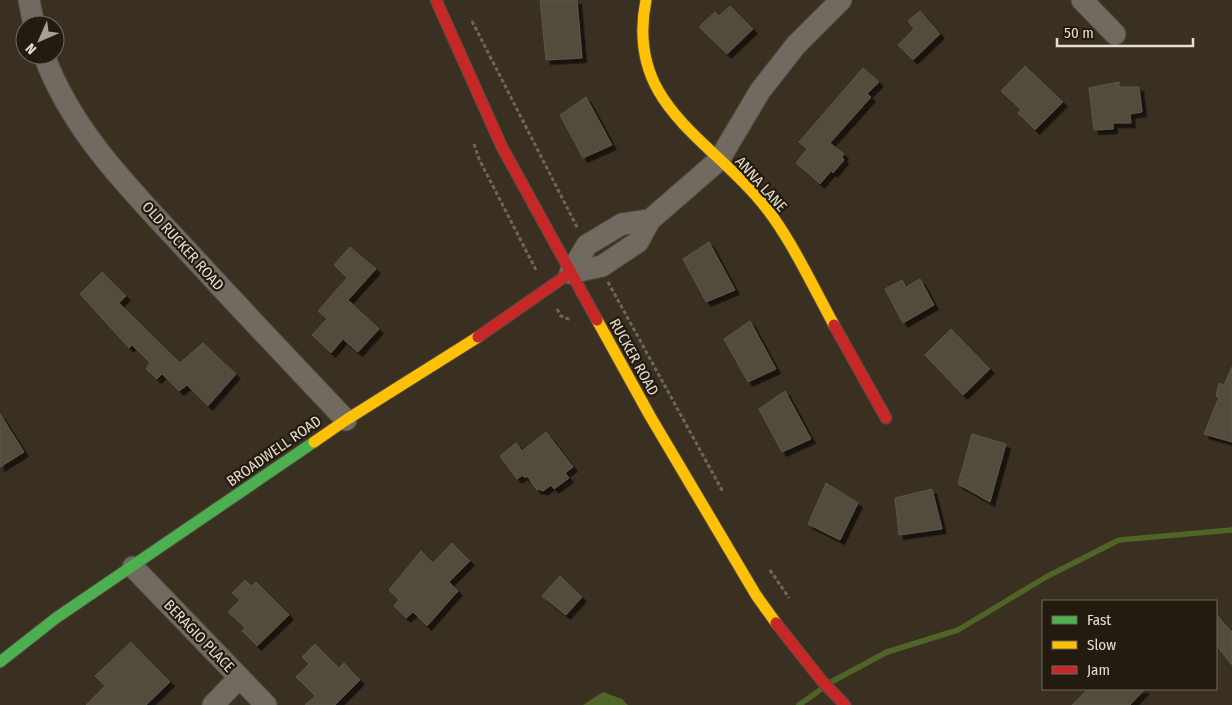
<svg xmlns="http://www.w3.org/2000/svg" width="1232" height="705" viewBox="0 0 1232 705" font-family="'Fira Sans Condensed',sans-serif">
  <defs>
    <filter id="shadow"><feDropShadow dx="4.5" dy="4.5" stdDeviation="0" flood-color="#0009"/></filter>
  </defs>
  <rect width="100%" height="100%" fill="#393022"/>
  <path fill="#4f6427" d="M603,692L622,699L628,705H583Z"/>
  <g fill="none" stroke-linecap="round" stroke-linejoin="round">
    <path stroke="#4f6427" stroke-width="5.5" d="M831,682L887,652L958,630L1046,577L1119,540L1232,530
      M799,705L820,690"/>
  </g>
  <path fill="#524c3b" stroke="#5c564a" filter="url(#shadow)" d="M540,0H577L582,58L546,60Z
    M730,6L753,29L727,54L699,27L715,12L719,16Z
    M920,11L940,34L913,60L898,45L914,29L908,21Z
    M1025,66L1063,102L1035,130L1018,113L1021,110L1001,91Z
    M863,68L879,82L867,94L871,97L830,143L844,154L842,157L844,160L833,173L831,171L820,184L796,163L807,149L799,142Z
    M1119,82V87H1139L1142,112L1130,114L1131,123H1113V129L1094,130L1089,88Z
    M586,97L612,145L583,158L560,115Z
    M709,242L735,290L706,302L683,259Z
    M350,247L376,269L348,300L379,329L358,352L343,339L331,353L312,335L327,319L318,311L347,278L334,265Z
    M102,272L126,296L119,303L180,363L203,343L236,374L208,406L187,385L179,391L162,374L157,379L146,369L150,363L132,345L129,348L80,294Z
    M920,279L934,305L903,323L885,289L902,280L906,287Z
    M750,321L776,369L748,382L724,339Z
    M951,329L990,369L963,395L925,355Z
    M1232,367V442L1204,434L1219,397L1216,396L1219,383L1224,385Z
    M785,391L811,439L782,452L759,409Z
    M0,414L24,452L0,467Z
    M546,432L573,467L565,473L569,478L554,489L551,485L543,491L539,489L537,490L527,476L525,478L523,475L517,479L500,456L516,443L522,451Z
    M972,434L1006,444L990,502L958,484Z
    M826,483L858,503L840,540L808,524Z
    M932,489L942,529L899,535L895,498Z
    M452,543L470,561L449,582L458,591L427,626L413,612L406,618L394,606L399,600L389,590L421,551L433,563Z
    M560,576L582,597L566,615L542,596Z
    M245,580L251,586L256,582L289,615L257,646L242,631L245,628L228,612L240,600L232,593Z
    M1216,614L1232,632V665L1216,645Z
    M131,642L170,682L146,705H86L105,686L95,676Z
    M315,644L339,668L344,663L360,680L335,705H305L315,696L296,677L309,664L302,657Z
    M1088,689H1145L1130,705H1072Z"/>
  <g fill="none" stroke-linecap="round" stroke-linejoin="round">
    <defs>
      <path id="street" d="M29,0L34,25
        M1082,0L1115,34
        M44,55C71,130 129,188 182,245C236,304 291,362 346,420
        M570,273L602,266L638,242L650,220L719,160L760,91L796,45L841,0
        M570,273L587,245L622,224L650,220
        M133,567L266,705
        M213,705L239,678"/>
      <path id="fast" d="M0,662L56,618L314,442"/>
      <path id="slow" d="M646,0C626,100 701,133 758,198C788,232 812,285 834,325
        M597,320L650,416L756,595L776,623
        M314,442L346,420L478,337"/>
      <path id="jam" d="M436,0L502,147L597,320
        M834,325L886,418
        M478,337L570,273
        M776,623L822,681L845,705"/>
    </defs>
    <use href="#street" stroke="#544b3f" stroke-width="23"/>
    <use href="#fast" stroke="#544b3f" stroke-width="13"/>
    <use href="#slow" stroke="#544b3f" stroke-width="13"/>
    <use href="#jam" stroke="#544b3f" stroke-width="13"/>
    <path stroke="#6d665d" stroke-width="3" stroke-dasharray="4 2.5" stroke-linecap="butt" d="M472,21L578,229
      M474,144L479,159L536,270
      M608,282L723,492
      M557,309L561,316L571,320
      M770,570L789,598"/>
    <use href="#street" stroke="#716a60" stroke-width="21"/>
    <use href="#fast" stroke="#4caf50" stroke-width="11"/>
    <use href="#slow" stroke="#ffc107" stroke-width="11"/>
    <use href="#jam" stroke="#c62828" stroke-width="11"/>
  </g>
  <g text-anchor="middle" stroke-width="4.5" stroke-linejoin="round" paint-order="stroke">
    <g font-size="15" fill="#e7dccd" stroke="#231b10">
      <text transform="translate(761 184) rotate(48)" y="5">ANNA LANE</text>
      <text transform="translate(183 246) rotate(48)" y="5">OLD RUCKER ROAD</text>
      <text transform="translate(634 357) rotate(61)" y="5">RUCKER ROAD</text>
      <text transform="translate(274 451) rotate(-35)" y="5">BROADWELL ROAD</text>
      <text transform="translate(199 636) rotate(46)" y="5">BERAGIO PLACE</text>
    </g>
  </g>
  <rect x="1042" y="600" width="175" height="90" fill="#231b10" stroke="#71685c"/>
  <rect x="1052" y="616" width="25" height="8" fill="#4caf50" stroke="#71685c"/>
  <text x="1087" y="625" font-size="15" fill="#e7dccd">Fast</text>
  <rect x="1052" y="641" width="25" height="8" fill="#ffc107" stroke="#71685c"/>
  <text x="1087" y="650" font-size="15" fill="#e7dccd">Slow</text>
  <rect x="1052" y="666" width="25" height="8" fill="#c62828" stroke="#71685c"/>
  <text x="1087" y="675" font-size="15" fill="#e7dccd">Jam</text>
  <g transform="translate(40 40) rotate(225)"><circle r="24" fill="#231b10" stroke="#71685c"/>
  <path d="M0-4L9 19L0 12L-9 19Z" fill="#aaa091"/>
  <text y="-8" font-size="14" font-weight="bold" text-anchor="middle" fill="#e7dccd">N</text>
  </g>
  <path d="M1057 38v8h136v-8" fill="none" stroke="#e7dccd" stroke-width="2.5"/>
  <text x="1064" y="38" font-size="15" fill="#e7dccd" stroke="#231b10" stroke-width="4" paint-order="stroke">50 m</text>
</svg>
